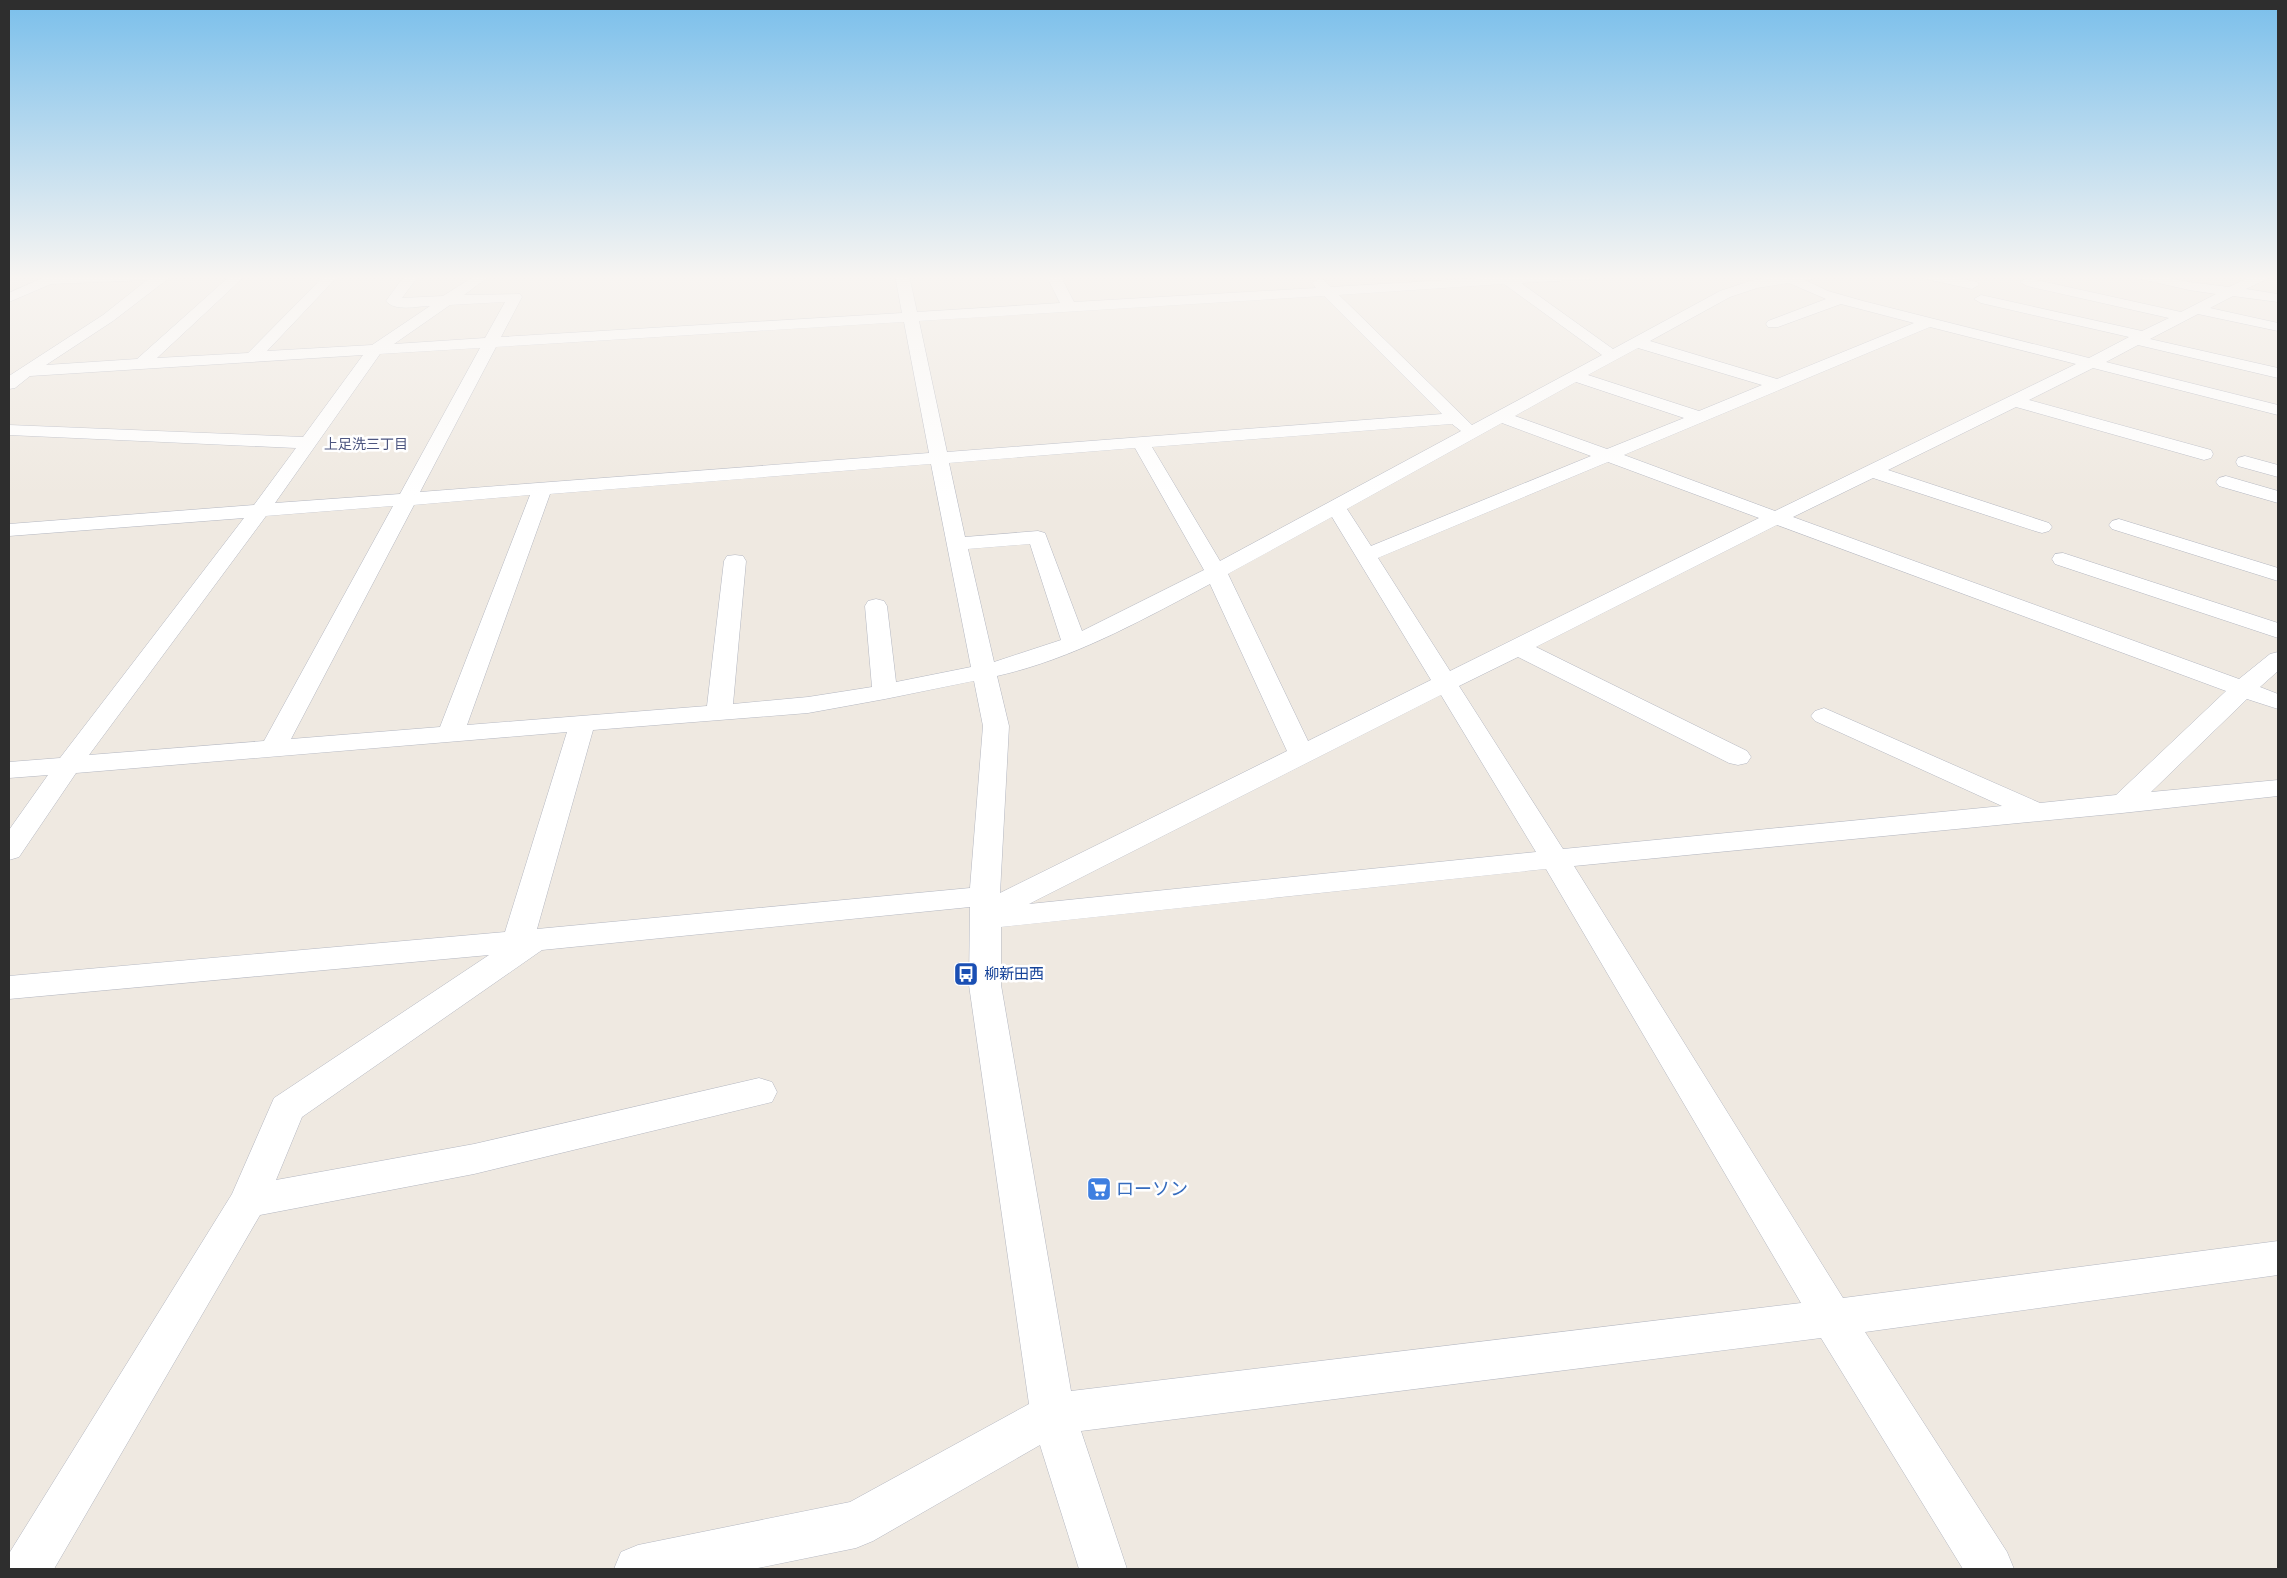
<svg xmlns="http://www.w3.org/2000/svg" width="2287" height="1578" viewBox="0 0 2287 1578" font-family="Roboto,'Noto Sans JP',sans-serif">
  <rect width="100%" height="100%" fill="#efe9e1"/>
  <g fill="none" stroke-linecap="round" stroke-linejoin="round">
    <defs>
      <path id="minor" d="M49,275H173L113,321L46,365L137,359L231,275H246L157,358L248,353L325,275H339L267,351L372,345L430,306C417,306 395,312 386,301L405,275H419L402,298L443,296L476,275H491L464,295L520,294L522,297L501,337L902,313L895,275H909L917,312L1060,303L1046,275H1060L1074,302L1316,288L1312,283L1319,279L1324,280L1331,287L1531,275H1598L1596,278L1591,279L1521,283L1613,349L1720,291L1750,281L1780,275H1819L1817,278L1805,280L1828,291L1863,301L2089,358L2129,337L1981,303L1974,299L1981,295L2142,331L2169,318L2027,286L2020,282L2027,278L2181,312L2216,294L2189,290L2141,279L2136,278L2134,275H2157L2189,282L2229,287L2254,275H2271L2269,278L2246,289L2278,294V302L2233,296L2210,308L2278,323V331L2198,314L2150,339L2278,368V378L2138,345L2106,362L2278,405V415L2093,368L2029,400L2211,450L2213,454L2211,458L2204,460L2197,458L2016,407L1888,470L2049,523L2052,527L2049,531L2042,533L2035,531L1873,478L1793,517L2239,679L2270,654L2278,652V671L2260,687L2278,694V709L2247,699L2151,792L2278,780V796L2122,813L1574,866L1843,1298L2278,1241V1275L1865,1332L2007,1552L2014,1569H1963L1821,1338L1081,1431L1127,1569H1079L1040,1445L873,1541L856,1548L753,1569H614L621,1552L638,1545L850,1502L1029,1404L969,985L970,907L542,950L302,1117L276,1180L474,1144L759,1078L772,1082L777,1092L772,1102L474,1174L260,1215L54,1569H9L10,1552L232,1194L274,1098L489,955L9,999V976L505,932L567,732L76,773L19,857L9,860V830L48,775L9,778V762L60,758L244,518L9,536V524L254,505L296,448L9,435V425L303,437L363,355L30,376L15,388L9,389V376L103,315L147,280L51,284L9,302V293ZM1789,283L1826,299L1768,321L1766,324L1768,327H1778L1841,304L1914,323L1777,379L1650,341L1730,297L1757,288ZM1504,284L1602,355L1472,425L1339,295ZM1324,296L1442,414L947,452L919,321ZM505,302L485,338L394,344L450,305ZM904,322L929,453L420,492L496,347ZM1930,327L2076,364L1775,511L1624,455ZM480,348L400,494L275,503L380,354ZM1638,348L1762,385L1699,411L1588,375ZM1576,382L1684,418L1607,449L1515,416ZM1502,423L1591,456L1371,546L1347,509ZM1452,424L1461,431L1220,561L1152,447ZM1135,448L1204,570L1082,631L1045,533L1038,531L965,537L949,463ZM1608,462L1759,518L1450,671L1378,558ZM931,464L971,667L896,682L887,606L884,601L876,599L868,601L865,606L872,687L808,697L733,704L746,561L743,556L735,555L727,556L724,561L707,706L467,725L550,494ZM530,495L440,727L291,739L414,505ZM393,506L264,741L89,755L266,516ZM1332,517L1431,680L1308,741L1228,574ZM1777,525L2226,691L2116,795L2040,803L1824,708L1815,711L1811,716L1815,721L2002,806L1563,849L1459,686L1518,657L1729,763L1738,765L1747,763L1751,757L1747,751L1536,647ZM1030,544L1061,640L994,662L968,549ZM1210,584L1287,751L1000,893L1009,726L997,676C1073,659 1142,620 1210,584ZM974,681L983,726L970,888L537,929L593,730L808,713L885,699ZM1441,695L1536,852L1029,904ZM1546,869L1801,1303L1071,1391L1001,985V927Z
        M1919,275H1943L1977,282L1979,285L1972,289L1921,278Z
        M2245,456L2278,465V477L2238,466L2236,462L2238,458Z
        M2226,476L2278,491V503L2219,486L2216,482L2219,478Z
        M2119,519L2278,568V581L2112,529L2109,525L2112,521Z
        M2063,553L2278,623V638L2055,564L2052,559L2055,554Z"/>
    </defs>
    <use href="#minor" stroke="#b4b7c1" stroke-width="1"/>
    <use href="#minor" fill="#fff" fill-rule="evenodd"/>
  </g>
  <linearGradient id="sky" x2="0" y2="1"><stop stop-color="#7abfeb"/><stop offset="0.56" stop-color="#f8f5f2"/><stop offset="1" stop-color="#f8f5f2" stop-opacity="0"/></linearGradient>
  <rect width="2287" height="495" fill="url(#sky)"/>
  <defs>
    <symbol id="bus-square" viewBox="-11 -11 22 22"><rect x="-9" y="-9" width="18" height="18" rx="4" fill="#1a4fb4" stroke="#fff"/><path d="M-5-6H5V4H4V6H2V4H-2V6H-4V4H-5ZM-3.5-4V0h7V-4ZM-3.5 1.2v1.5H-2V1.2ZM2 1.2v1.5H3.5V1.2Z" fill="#fff"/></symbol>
    <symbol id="supermarket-square" viewBox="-11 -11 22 22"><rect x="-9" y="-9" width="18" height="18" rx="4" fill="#3f7fe0" stroke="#fff"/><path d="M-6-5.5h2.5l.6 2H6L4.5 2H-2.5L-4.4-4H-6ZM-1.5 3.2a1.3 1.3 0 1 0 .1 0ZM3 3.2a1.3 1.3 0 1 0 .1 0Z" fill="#fff"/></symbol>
  </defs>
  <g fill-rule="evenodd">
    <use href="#bus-square" x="952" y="960" width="28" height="28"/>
    <use href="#supermarket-square" x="1085" y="1175" width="28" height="28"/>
  </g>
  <g text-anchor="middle" stroke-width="5" stroke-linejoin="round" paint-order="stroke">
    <g font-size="14" fill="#4d5680" stroke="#fff">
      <text x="366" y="449">上足洗三丁目</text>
    </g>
    <g font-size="15" fill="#164399" stroke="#fff" text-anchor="start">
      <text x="984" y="979">柳新田西</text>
    </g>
    <g font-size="18" fill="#366cbe" stroke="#fff" text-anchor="start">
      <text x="1116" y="1195">ローソン</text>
    </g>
  </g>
  <rect width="2287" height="1578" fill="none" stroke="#2e2e2e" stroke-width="20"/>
</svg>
